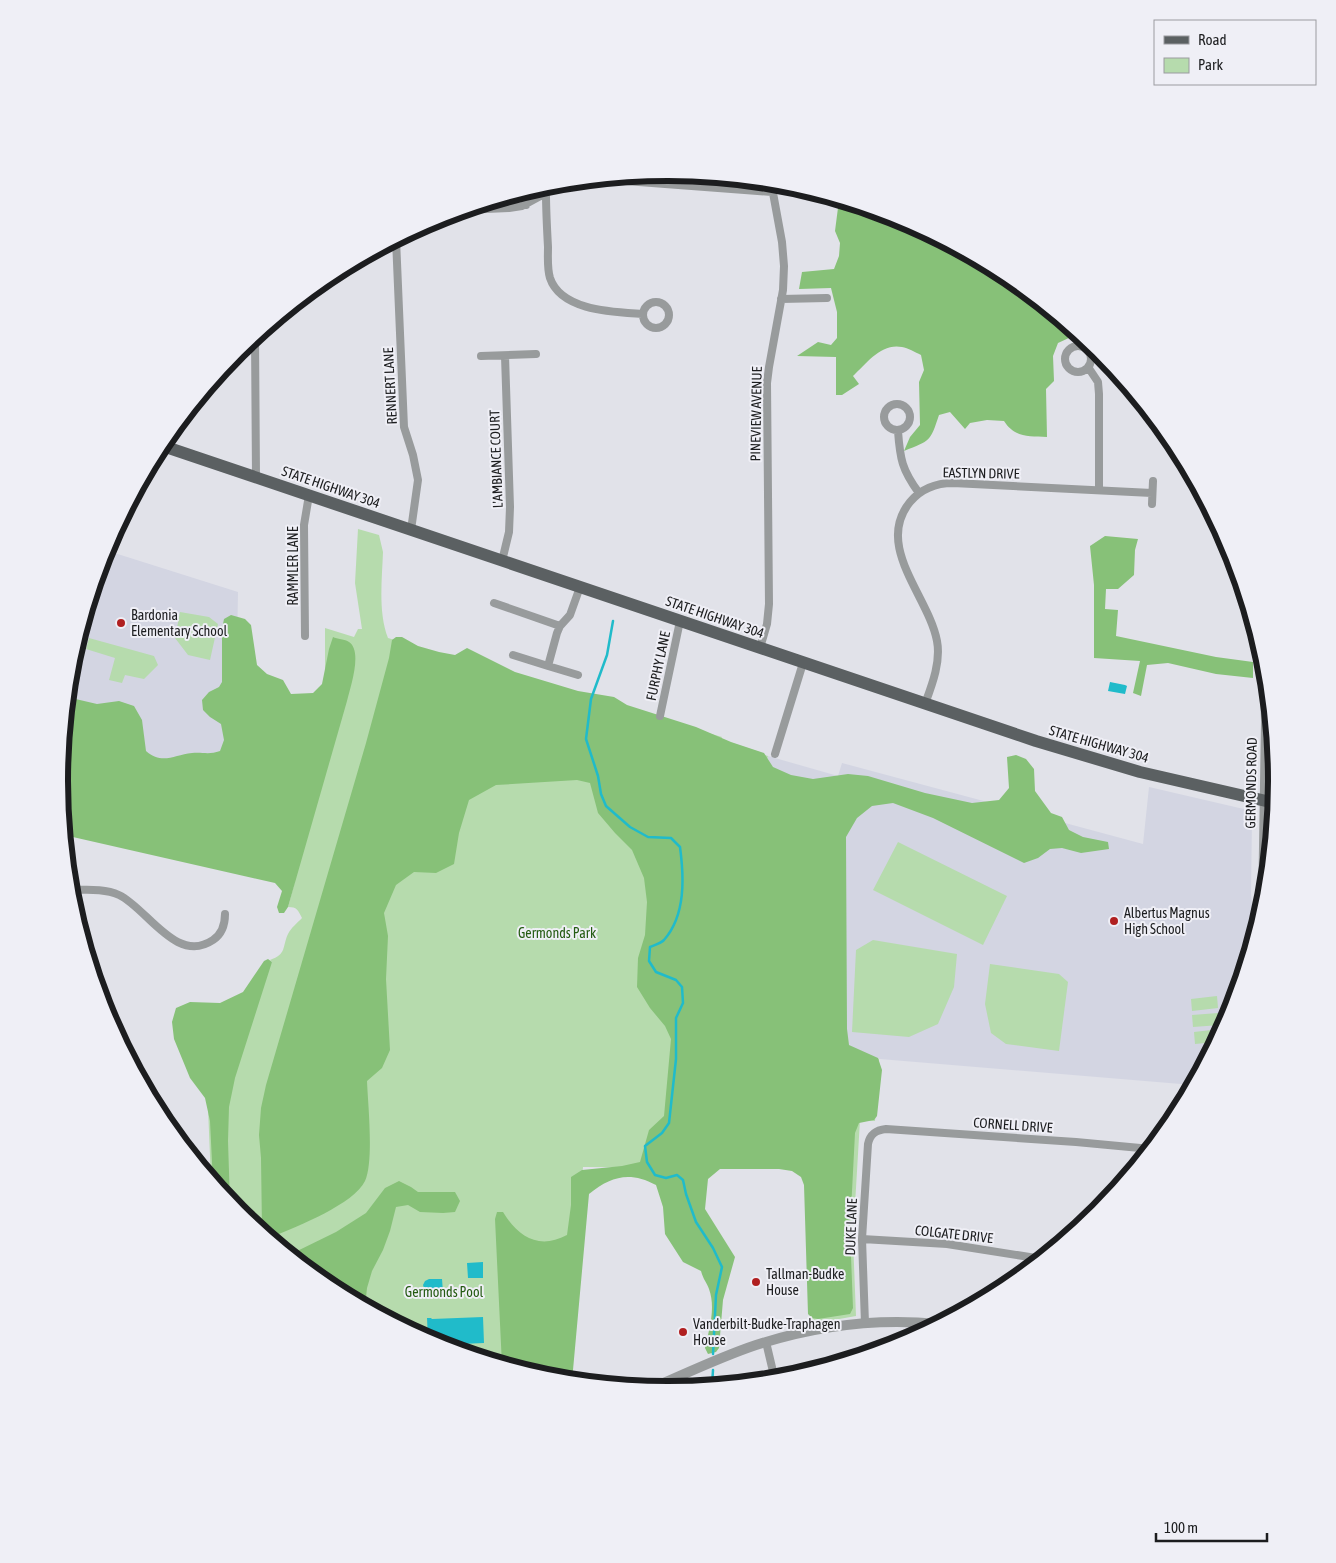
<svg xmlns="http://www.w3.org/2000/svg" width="1336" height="1563" viewBox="0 0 1336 1563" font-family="'Asap Condensed',sans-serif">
  <rect width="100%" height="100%" fill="#e1e2e9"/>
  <path fill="#d3d5e2" d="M105,550L238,592L233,870L59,781L71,662Z
    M768,756L838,776L842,763L1143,844L1149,787L1248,810L1252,817L1251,894L1255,936L1231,1015L1193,1085L844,1056L762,776Z"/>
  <path fill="#b6dbad" d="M358,529L379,535L383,552C382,580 378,612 388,638L598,701L722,737L720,742L768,756L762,776L845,1056L879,1059L875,1121L860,1120L853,1239L856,1316L811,1324L806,1168L583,1167L564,1381L549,1379L435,1344L329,1288L237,1212L211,1180L206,1060L272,962L270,960C287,954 282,947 288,934C291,928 297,923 302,918C298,910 297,907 288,907L294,885L325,699V628L354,637L358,629H362L355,583Z
    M180,612L209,617L218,624L210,660L188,655L175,638Z
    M89,638L154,656L158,665L144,679L125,675L122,683L109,680L115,658L86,649Z
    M898,842L1007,896L983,945L873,890Z
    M873,940L957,954L954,987L938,1024L909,1037L852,1032L856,950Z
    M990,964L1059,974L1068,982L1059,1051L1006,1044L991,1033L985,1004Z
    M1217,996L1218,1008L1192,1011L1191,999Z
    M1218,1013L1220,1025L1193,1027L1192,1015Z
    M1220,1029L1221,1034L1216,1042L1195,1044L1194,1032Z"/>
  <path fill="#87c178" d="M839,200L901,219L1007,275L1081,336L1071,337L1058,343L1053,356L1054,381L1046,389L1047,437C1029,436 1015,438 1004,421L987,420L970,423L965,429L950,412L939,415C930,442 931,440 904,451L910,437L920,425L919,382L924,370L921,355C915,352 908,348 902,347C881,343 867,363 853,376L859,384L842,395H836V357L797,356L818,342L831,345L837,338V312L831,288L799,289L802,272L834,269L839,256L840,243L835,231Z
    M1105,536L1138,539L1135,550L1134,575L1118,589H1106L1105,609L1118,610L1116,636L1216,657L1253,662V678L1216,674L1168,663L1147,665L1141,696L1133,693L1140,661L1094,658V585L1090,546Z
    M231,615L245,619L251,625L257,665L267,674L283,680L291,694L313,693L322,684L329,649L333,637C337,639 345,639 349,642C363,651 350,688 347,701L288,907L284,913H279L277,907L282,891L275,883L64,835L59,781L67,697L97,704L119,701L134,706L142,720L146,751C162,765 174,755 192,753C203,752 209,755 220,751L224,740L221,724L210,717L203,710L202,700L209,692L219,687L222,682V629L224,619Z
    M396,637H402L418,646L439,652L455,655L467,648L515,672L578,691L614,697L627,705L696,727L731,742L764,753L773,767L791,775L813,779L848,774L868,776L925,793L972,803L999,800L1009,788L1007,757L1016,755L1026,759L1034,769L1035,791L1051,813L1062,817L1069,830L1083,837L1108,842L1109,849L1081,853L1062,848L1050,849L1038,858L1024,863L933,818L893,803L872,806L857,818L846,837L847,1029L849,1045L878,1058L882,1070L877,1116L874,1120L859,1123L855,1133L850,1230L853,1308L850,1314L818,1319L812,1318L808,1314L804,1185L801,1177L792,1171L779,1169H720L708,1179L705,1209L735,1257L723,1300L719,1348L716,1352L708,1354L705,1348C709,1330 716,1308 709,1289C707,1283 703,1279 701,1271L683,1262L665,1234L663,1207L656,1185C630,1171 611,1176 589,1194L572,1381L549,1379L502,1365L495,1219L497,1212H503C518,1237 539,1250 567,1235L571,1205V1177L582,1170L622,1166L640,1162L649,1130L664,1116L671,1039L665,1026L650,1008L637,987L638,958L645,935L647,902L644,878L632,850L615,833L598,813L590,783L577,780L496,785L469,800L459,833L454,864L436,873L414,872L396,885L384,913L388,936L386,979L390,1050L382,1068L367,1081C368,1105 374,1161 365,1181C354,1204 298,1226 274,1236C268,1236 264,1235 262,1229L261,1158L259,1135L261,1108L266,1085L366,743L389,658L392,640Z
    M268,959L272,962L235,1078L229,1107L228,1141L230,1203L213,1183L210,1121L205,1098L190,1078L174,1039L172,1022L176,1008L190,1002L220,1003L243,992L264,961Z
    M399,1181L411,1187L418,1192H455L460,1201L455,1212L443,1213L420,1212L408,1205L396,1207L390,1231L383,1250L372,1271L367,1288L365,1307L329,1288L289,1255L336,1232L366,1213L385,1188Z"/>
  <path fill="#20bbca" d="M1110,682L1125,685L1127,686L1125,694L1108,691Z
    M483,1262V1278H468L467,1263Z
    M429,1279H442L443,1292L425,1291L423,1285L425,1281Z
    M483,1317L484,1343L438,1345L428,1340L427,1318H431L432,1319Z"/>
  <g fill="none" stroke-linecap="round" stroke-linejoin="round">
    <path stroke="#20bbca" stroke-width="2.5" d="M613,621L607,655L591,699L586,739L598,776L601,794L606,806L630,827L648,837L671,838L680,847C684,877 686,915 664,940C661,943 655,945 650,947L649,961L656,972L676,980L682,987L683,1003L676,1018V1059L669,1123L662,1133L645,1146L647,1162L655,1175L666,1178L677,1175L683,1180L686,1194L696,1222L713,1248L722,1267L716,1295L713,1354
      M712,1386L713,1370"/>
    <path stroke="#989b9c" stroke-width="8" d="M599,179L772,192
      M525,191L526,205
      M546,193C546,211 547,229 548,247C548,257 547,268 550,278C561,311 614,312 642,314
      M463,210L509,208L522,206L546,193L569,182
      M396,239L404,427L413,455L418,480L411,530
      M781,299L827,298
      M643 315a13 13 0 1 1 26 0a13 13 0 1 1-26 0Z
      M255,336L256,477
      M1065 359a13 13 0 1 1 26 0a13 13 0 1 1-26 0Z
      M481,356L536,354
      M1088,367L1098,382L1099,394V490
      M884 417a13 13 0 1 1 26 0a13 13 0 1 1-26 0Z
      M898,431C900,459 902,470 919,493
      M1152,504L1153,481
      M502,561L509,532L510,507L505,356
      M494,603L560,626
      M305,636L304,525L309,495
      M760,648L767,624L769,604L767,383L769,367L783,290L784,266L782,242L771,182
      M513,655L548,666L557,633L560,626L570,615L580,587
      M548,666L578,675
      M925,704C932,685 941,662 937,641C929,597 874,546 910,502C921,489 936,483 953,483L1152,493
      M660,716L680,621
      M775,754L803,663
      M69,890C86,890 104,888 119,895C147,908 176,965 213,940C222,934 225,924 225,914
      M862,1239L947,1244L1042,1259
      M865,1323L862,1239L868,1144C870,1134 876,1130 886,1129L1076,1142L1151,1149
      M766,1342L775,1380"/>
    <path stroke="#989b9c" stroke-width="10" d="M1263,909L1266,721L1264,659
      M650,1389C685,1374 720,1357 756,1345C815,1326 877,1318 938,1324"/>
    <path stroke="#5b6062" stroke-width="12" d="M160,445L1036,741L1140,772L1275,803"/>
  </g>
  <g fill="#b01f20" stroke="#efeff6" stroke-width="2">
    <circle cx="121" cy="623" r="5"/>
    <circle cx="1114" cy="921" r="5"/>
    <circle cx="756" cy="1282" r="5"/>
    <circle cx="683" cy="1332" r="5"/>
  </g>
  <g text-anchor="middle" stroke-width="4" stroke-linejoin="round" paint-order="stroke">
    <g font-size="14" fill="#1c1d1f" stroke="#efeff6">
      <text transform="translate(390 386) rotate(-93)" y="5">RENNERT LANE</text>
      <text transform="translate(756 414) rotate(-89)" y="5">PINEVIEW AVENUE</text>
      <text transform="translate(496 459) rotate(-92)" y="5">L'AMBIANCE COURT</text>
      <text transform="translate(981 473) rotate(1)" y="5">EASTLYN DRIVE</text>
      <text transform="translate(331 487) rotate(19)" y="5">STATE HIGHWAY 304</text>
      <text transform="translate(293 566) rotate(-90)" y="5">RAMMLER LANE</text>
      <text transform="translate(715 617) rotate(19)" y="5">STATE HIGHWAY 304</text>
      <text transform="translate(658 666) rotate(-78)" y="5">FURPHY LANE</text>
      <text transform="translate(1099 744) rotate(16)" y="5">STATE HIGHWAY 304</text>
      <text transform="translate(1251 783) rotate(-89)" y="5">GERMONDS ROAD</text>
      <text transform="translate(1013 1125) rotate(4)" y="5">CORNELL DRIVE</text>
      <text transform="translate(851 1227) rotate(-88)" y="5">DUKE LANE</text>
      <text transform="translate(954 1234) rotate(6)" y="5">COLGATE DRIVE</text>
    </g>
    <g font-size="14" fill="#1c1d1f" stroke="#efeff6" text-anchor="start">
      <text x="131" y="620">Bardonia<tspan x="131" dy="16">Elementary School</tspan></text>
      <text x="1124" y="918">Albertus Magnus<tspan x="1124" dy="16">High School</tspan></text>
      <text x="766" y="1279">Tallman-Budke<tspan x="766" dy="16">House</tspan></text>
      <text x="693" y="1329">Vanderbilt-Budke-Traphagen<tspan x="693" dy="16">House</tspan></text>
    </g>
    <g font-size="14" fill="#245b12" stroke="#efeff6">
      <text x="557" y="938">Germonds Park</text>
      <text x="444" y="1297">Germonds Pool</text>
    </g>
  </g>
  <path d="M0 0H1336V1563H0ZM68 781a600 600 0 1 1 1200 0a600 600 0 1 1-1200 0Z" fill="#efeff6" fill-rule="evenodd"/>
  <path fill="none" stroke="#1c1d1f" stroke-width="6" d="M68 781a600 600 0 1 1 1200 0a600 600 0 1 1-1200 0Z"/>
  <rect x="1154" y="20" width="162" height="65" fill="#efeff6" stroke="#9b9ba0"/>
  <rect x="1164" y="36" width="25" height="8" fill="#5b6062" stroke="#9b9ba0"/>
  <text x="1198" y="45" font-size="15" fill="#1c1d1f">Road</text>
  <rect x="1164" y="58" width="25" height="15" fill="#b6dbad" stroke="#9b9ba0"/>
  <text x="1198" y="70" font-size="15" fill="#1c1d1f">Park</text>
  <path d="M1156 1533v8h111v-8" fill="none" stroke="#1c1d1f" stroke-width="2.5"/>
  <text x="1164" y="1533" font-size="15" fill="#1c1d1f" stroke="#efeff6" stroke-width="4" paint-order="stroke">100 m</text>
</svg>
